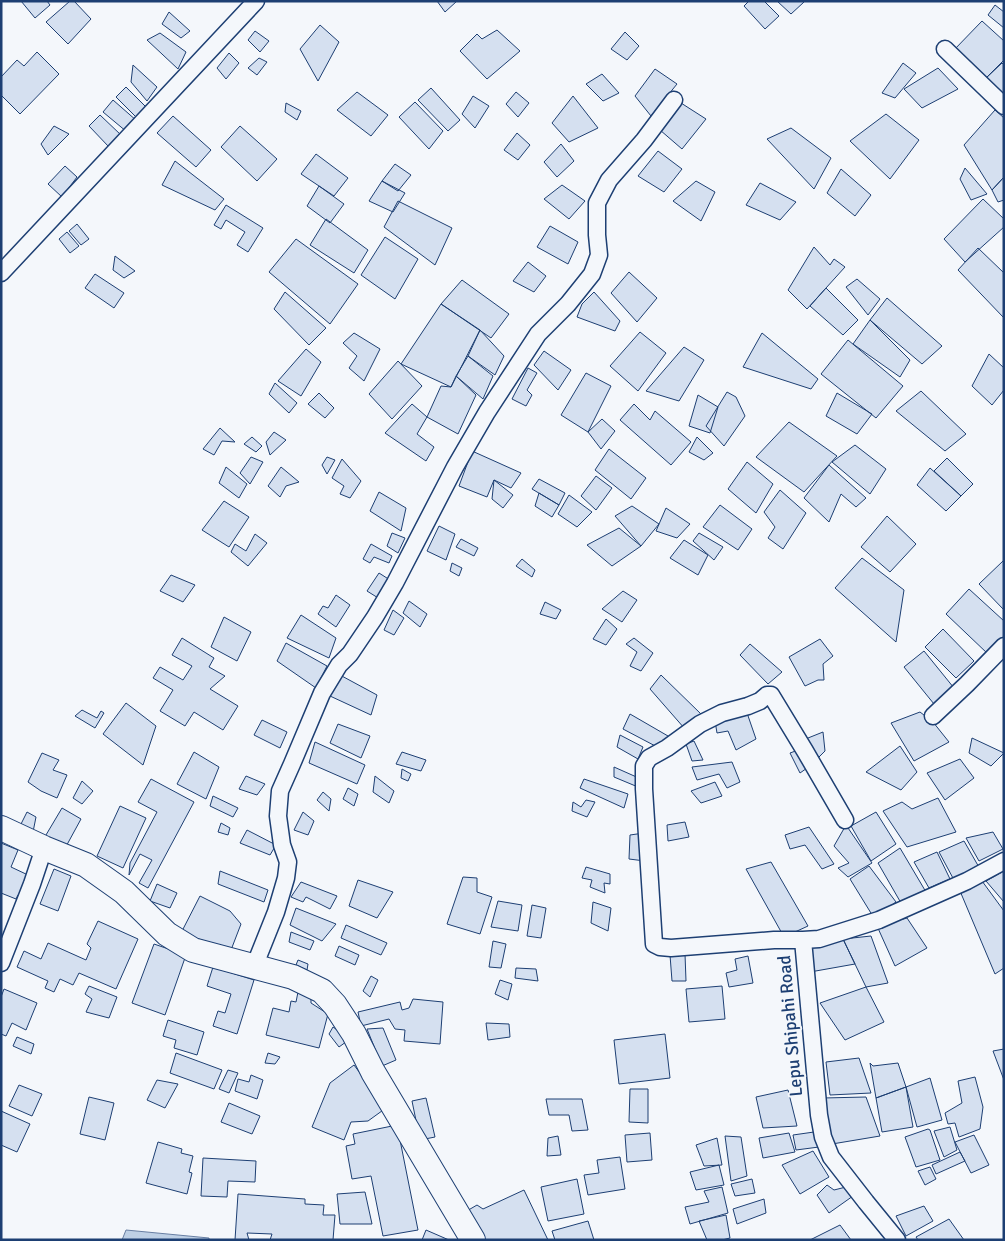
<svg xmlns="http://www.w3.org/2000/svg" width="1005" height="1241" viewBox="0 0 1005 1241" font-family="Signika,sans-serif">
  <rect width="100%" height="100%" fill="#f4f7fb"/>
  <path fill="#bed0e5" stroke="#687fa3" d="M126,1230L209,1238V1240H122Z"/>
  <path fill="#d5e0f0" stroke="#1d3f73" d="M21,1H47L50,5L35,18Z
    M70,1H74L91,19L68,44L46,22Z
    M437,1H457L445,12Z
    M749,1H764L779,16L765,29L744,6Z
    M777,1H803L804,2L791,14Z
    M995,5L1004,12V28L988,15Z
    M169,12L190,31L181,38L162,24Z
    M982,21L1004,41V60L983,81L953,51Z
    M320,25L339,42L318,81L300,49Z
    M497,30L520,51L487,79L460,51L477,34L482,39Z
    M255,31L269,41L260,52L248,40Z
    M625,32L639,46L627,60L611,49Z
    M160,33L186,52L178,69L147,40Z
    M37,52L59,74L20,114L1,95V77L17,60L24,66Z
    M229,53L239,63L226,79L217,68Z
    M259,58L267,62L257,75L248,68Z
    M903,63L916,73L895,98L882,93Z
    M1002,63L1004,65V95L983,81Z
    M133,65L157,87L147,101L131,82Z
    M938,68L958,89L922,108L904,89Z
    M655,69L677,84L651,116L635,96Z
    M602,74L619,93L603,101L586,84Z
    M126,87L148,109L138,119L116,97Z
    M431,88L460,120L448,131L418,100Z
    M357,92L388,115L371,136L337,110Z
    M516,92L529,103L518,117L506,104Z
    M473,96L489,106L475,128L462,114Z
    M573,96L598,128L569,142L552,123Z
    M113,100L137,121L127,132L103,112Z
    M415,102L443,131L429,149L399,117Z
    M286,103L301,111L297,120L285,112Z
    M681,103L706,119L682,149L660,130Z
    M995,110L1004,118V177L992,190L964,145Z
    M886,114L919,140L890,179L850,141Z
    M100,115L121,135L109,147L89,126Z
    M173,116L211,150L196,167L157,133Z
    M54,126L69,134L48,155L41,144Z
    M240,126L277,159L257,181L221,147Z
    M791,128L831,158L814,189L767,139Z
    M517,133L530,145L518,160L504,150Z
    M561,144L574,161L557,177L544,162Z
    M658,151L682,169L664,192L638,176Z
    M316,154L348,178L334,196L301,174Z
    M175,161L224,199L215,210L162,185Z
    M395,164L411,175L398,191L382,181Z
    M65,166L77,177L62,197L48,184Z
    M965,168L987,194L971,200L960,179Z
    M841,169L871,195L855,216L827,193Z
    M1004,177V200L998,202L992,190Z
    M382,181L405,193L393,212L369,201Z
    M696,181L715,192L701,221L673,201Z
    M760,183L796,202L780,220L746,205Z
    M562,185L585,201L569,219L544,199Z
    M319,186L344,204L330,223L307,206Z
    M983,199L1004,219V227L965,262L944,239Z
    M398,201L452,228L435,265L384,227Z
    M226,205L263,228L248,252L237,245L245,232L226,220L221,229L214,225Z
    M326,219L368,250L354,273L310,245Z
    M77,224L89,239L81,245L69,231Z
    M550,226L578,242L568,264L537,247Z
    M67,232L79,246L70,253L59,239Z
    M385,237L418,259L395,299L361,275Z
    M296,239L358,284L330,324L269,272Z
    M814,247L830,265L834,259L845,267L807,309L788,290Z
    M978,248L1004,273V318L958,270Z
    M115,256L135,271L124,278L113,270Z
    M528,262L546,276L534,292L513,281Z
    M629,272L657,298L637,322L611,293Z
    M95,274L124,293L114,308L85,288Z
    M857,279L880,299L868,315L846,287Z
    M462,280L509,314L491,338L441,304Z
    M826,288L858,320L843,335L810,306Z
    M285,292L326,328L309,345L274,309Z
    M594,292L620,321L615,331L577,317L582,304Z
    M887,298L942,346L922,364L870,320Z
    M441,304L480,330L451,387L401,364Z
    M870,320L910,360L900,377L853,344Z
    M480,330L504,356L495,375L468,356Z
    M640,332L666,353L638,391L610,366Z
    M354,333L380,349L364,381L349,368L357,356L343,343Z
    M762,333L818,379L811,389L743,367Z
    M848,340L903,386L876,418L821,374Z
    M684,347L704,360L679,401L646,391Z
    M306,349L321,362L301,396L278,381Z
    M544,351L571,370L558,390L534,365Z
    M989,354L1004,368V390L992,405L972,386Z
    M468,356L493,376L483,399L456,376Z
    M398,361L422,386L392,419L369,394Z
    M528,368L537,373L527,390L532,395L526,406L512,399Z
    M586,373L611,386L588,432L561,415Z
    M456,376L476,395L458,434L427,417L441,386L451,387Z
    M275,383L297,403L289,413L269,394Z
    M921,391L966,434L945,451L896,411Z
    M727,392L736,397L745,416L724,446L706,426Z
    M319,393L334,408L325,418L308,404Z
    M837,393L872,414L857,434L826,416Z
    M698,395L718,407L710,433L689,426Z
    M412,404L427,417L417,434L434,447L426,461L385,433Z
    M634,404L650,420L655,411L691,442L671,465L620,420Z
    M602,419L615,431L601,449L588,432Z
    M789,422L837,456L804,492L756,457Z
    M220,428L235,442L222,441L214,455L203,449Z
    M274,432L286,440L270,455L266,442Z
    M252,437L262,446L256,452L244,444Z
    M697,437L713,453L704,460L689,452Z
    M855,445L886,469L870,494L832,462Z
    M609,449L646,478L631,499L595,470Z
    M472,451L521,473L511,488L494,480L487,497L459,486Z
    M251,457L263,462L250,484L240,473Z
    M327,457L335,460L327,474L322,465Z
    M947,458L973,484L961,496L934,471Z
    M342,459L361,481L350,498L340,494L344,486L332,478Z
    M747,462L773,484L756,513L728,489Z
    M829,465L866,498L856,507L841,494L829,522L804,498Z
    M226,467L247,484L239,498L219,483Z
    M281,467L299,482L286,486L280,497L268,486Z
    M930,468L961,496L946,511L917,485Z
    M596,476L612,488L596,510L581,496Z
    M539,479L565,493L559,505L532,489Z
    M494,480L513,495L503,508L492,499Z
    M780,490L806,513L783,549L768,538L775,527L764,512Z
    M379,492L406,508L401,531L370,511Z
    M539,493L559,505L552,517L535,506Z
    M569,495L592,512L577,527L558,514Z
    M224,501L249,517L229,547L202,530Z
    M720,505L752,529L738,550L703,527Z
    M632,506L659,524L641,546L615,516Z
    M666,508L690,524L677,538L656,531Z
    M887,516L916,544L890,572L861,547Z
    M439,526L455,534L446,560L427,551Z
    M619,528L641,546L612,566L587,545Z
    M392,533L405,538L398,553L387,546Z
    M699,533L723,547L714,560L693,541Z
    M255,534L267,543L248,566L231,552L235,544L246,551Z
    M461,539L478,548L474,556L456,547Z
    M684,540L708,555L698,575L670,558Z
    M371,544L392,556L389,563L374,557L370,563L363,559Z
    M862,558L904,590L896,642L835,588Z
    M522,559L535,570L532,577L516,566Z
    M1003,561L1004,562V610L979,584Z
    M452,563L462,568L459,576L450,571Z
    M379,573L390,580L383,601L367,591Z
    M171,575L195,585L183,602L160,591Z
    M969,589L1004,621V637L988,654L946,614Z
    M623,591L637,600L622,622L602,609Z
    M336,595L350,605L336,627L318,614L323,606L328,608Z
    M409,601L427,614L420,627L403,613Z
    M545,602L561,610L556,619L540,614Z
    M393,610L404,618L394,635L384,630Z
    M301,615L336,638L329,658L287,638Z
    M224,617L251,632L237,661L211,647Z
    M606,619L617,629L606,645L593,639Z
    M943,629L974,661L956,678L925,647Z
    M182,638L214,658L209,667L225,676L210,689L238,706L223,730L194,712L185,726L160,711L173,690L153,678L160,667L183,680L192,666L172,655Z
    M634,638L653,653L641,671L630,666L637,652L626,644Z
    M820,639L833,656L823,664L824,680H818L805,686L789,657Z
    M286,643L327,666L316,688L277,661Z
    M750,644L782,672L768,684L740,655Z
    M924,651L954,688L934,704L904,667Z
    M340,675L377,695L371,715L330,696Z
    M661,675L701,714L685,729L650,689Z
    M126,703L156,726L143,765L103,734Z
    M82,710L97,718L101,711L104,713L95,728L75,716Z
    M746,710L756,739L736,750L728,731L717,733L715,721Z
    M920,712L933,722L949,742L914,761L891,723Z
    M630,714L668,736L661,749L623,729Z
    M262,720L287,732L280,748L254,735Z
    M338,724L370,736L361,758L330,743Z
    M823,732L825,751L816,760L803,740Z
    M620,735L643,747L638,759L617,747Z
    M972,738L1004,753L991,766L969,753Z
    M694,741L703,760L692,761L686,744Z
    M315,742L365,765L357,784L309,763Z
    M900,746L917,772L901,790L866,772Z
    M801,749L810,766L800,773L790,753Z
    M194,752L219,767L206,799L177,784Z
    M402,752L426,760L421,771L396,764Z
    M42,753L59,760L53,770L67,775L57,798L41,791L28,782Z
    M960,759L974,778L945,800L927,773Z
    M732,762L740,782L727,788L719,774L697,780L692,767Z
    M614,767L641,779L638,787L614,777Z
    M402,769L411,774L408,781L401,778Z
    M246,776L265,784L257,795L239,789Z
    M375,776L394,791L389,803L373,792Z
    M151,779L194,802L148,888L139,883L152,860L140,854L129,875L130,863L157,812L138,802Z
    M584,779L628,794L624,808L580,788Z
    M82,781L93,791L82,804L73,798Z
    M715,782L722,796L701,803L691,791Z
    M348,788L358,794L354,806L343,799Z
    M323,792L331,799L329,811L317,800Z
    M213,796L238,808L233,817L210,806Z
    M938,798L956,832L907,847L883,811L902,802L912,809Z
    M586,800L595,802L587,817L572,811L573,802L581,807Z
    M120,806L146,818L123,868L97,856Z
    M62,808L81,819L63,852L43,840Z
    M27,812L36,817L33,832L20,826Z
    M303,812L314,821L308,835L294,830Z
    M876,812L896,844L871,861L851,826Z
    M685,822L689,837L668,841L667,825Z
    M221,823L230,828L228,835L218,832Z
    M846,825L872,863L848,877L838,868L849,863L834,846Z
    M809,827L834,864L822,869L805,845L790,849L785,835Z
    M247,830L276,845L270,855L240,843Z
    M993,832L1003,849L979,861L966,838Z
    M644,833L645,861L629,859L630,835Z
    M964,841L980,869L954,880L939,852Z
    M1,843L18,850L11,867L28,875L23,897L18,895L16,899L1,893Z
    M900,848L926,892L901,903L878,863Z
    M937,852L950,879L929,888L914,862Z
    M771,862L808,926L784,937L746,869Z
    M869,866L896,902L874,918L850,879Z
    M586,867L610,874V884L604,883L605,893L590,887L592,880L582,878Z
    M54,869L71,876L58,911L40,904Z
    M220,871L268,890L264,902L218,884Z
    M1004,871V902L986,881Z
    M463,877L477,878V892L492,897L480,934L447,924Z
    M358,880L393,892L377,918L349,906Z
    M982,881L1004,911V968L995,974L960,891Z
    M301,882L337,896L330,909L306,897L303,902L291,897Z
    M157,884L177,893L170,908L150,901Z
    M200,896L230,911L241,924L231,950L181,933Z
    M498,901L522,905L518,931L491,927Z
    M593,902L611,908L608,931L591,923Z
    M532,905L546,908L541,938L527,936Z
    M296,908L336,924L322,941L290,925Z
    M907,918L927,948L895,966L877,926Z
    M98,921L138,939L116,989L79,973L73,985L60,979L54,992L45,988L48,981L17,967L24,951L41,959L48,943L86,960L91,948L87,944Z
    M346,925L387,943L381,955L341,938Z
    M291,932L314,941L310,950L289,942Z
    M871,936L888,983L866,987L843,939Z
    M843,939L855,964L810,972L811,948Z
    M493,941L506,944L501,968L489,967Z
    M154,944L186,955L165,1015L132,1003Z
    M339,946L359,955L355,965L335,956Z
    M685,954L686,981H672L670,955Z
    M748,956L753,983L729,987L726,973L737,970L735,959Z
    M298,960L308,964L307,970L296,965Z
    M213,967L254,980L237,1034L213,1026L218,1011L225,1013L231,994L207,986Z
    M516,968L536,969L538,981L515,978Z
    M371,976L378,980L370,997L363,991Z
    M500,980L512,984L508,1000L495,994Z
    M89,986L117,997L109,1018L86,1012L92,999L85,994Z
    M722,986L725,1019L689,1022L686,989Z
    M866,987L884,1022L845,1040L820,1003Z
    M4,989L37,1003L26,1030L12,1023L6,1036L1,1034V997Z
    M298,992L311,996V1003L328,1014L319,1048L266,1035L273,1008L289,1012L291,1001L296,1002Z
    M413,999L443,1002L440,1044L404,1041L405,1030L395,1029L389,1019L361,1026L358,1012L400,1002L402,1010L409,1008Z
    M168,1020L204,1032L197,1055L174,1048L176,1040L163,1036Z
    M486,1023L509,1024L510,1037L488,1040Z
    M333,1027L350,1039L339,1047L329,1034Z
    M383,1028L396,1060L382,1066L367,1029Z
    M665,1034L670,1078L619,1084L614,1040Z
    M17,1037L34,1044L31,1054L13,1046Z
    M1004,1049V1080L993,1051Z
    M176,1053L222,1070L214,1089L170,1073Z
    M268,1053L280,1057L275,1064L265,1063Z
    M859,1058L871,1093L830,1095L826,1062Z
    M870,1063L873,1066L898,1063L906,1087L876,1098Z
    M354,1065L386,1108L368,1121L351,1122L344,1140L312,1127L330,1083Z
    M228,1070L238,1073L229,1093L219,1089Z
    M251,1075L263,1080L257,1099L235,1091L238,1079L249,1082Z
    M975,1077L983,1107L980,1129L959,1137L955,1123L948,1124L945,1113L962,1103L958,1081Z
    M930,1078L942,1120L917,1127L906,1087Z
    M157,1080L178,1084L165,1108L147,1100Z
    M19,1085L42,1094L32,1116L9,1106Z
    M906,1087L913,1127L882,1132L876,1098Z
    M630,1089H648V1123L629,1122Z
    M788,1090L797,1126L763,1128L756,1097Z
    M89,1097L114,1103L105,1140L80,1134Z
    M866,1097L880,1136L832,1144L823,1098Z
    M426,1098L435,1137L420,1140L412,1101Z
    M546,1099H582L588,1130L572,1131L569,1115H549Z
    M229,1103L260,1116L252,1134L221,1122Z
    M1,1111L30,1124L17,1152L1,1145Z
    M397,1125L418,1230L383,1236L371,1176L352,1179L346,1146L355,1144L353,1134Z
    M950,1127L957,1150L944,1157L934,1131Z
    M928,1129L930,1130L940,1160L916,1167L905,1137Z
    M814,1132L819,1147L796,1150L793,1135Z
    M650,1133L652,1160L627,1162L625,1135Z
    M789,1133L795,1152L763,1158L759,1138Z
    M974,1135L989,1165L971,1173L955,1142Z
    M558,1136L561,1155L547,1156L548,1138Z
    M725,1136L741,1137L747,1176L731,1181Z
    M717,1138L722,1165L704,1166L696,1145Z
    M158,1142L182,1149L181,1153L193,1156L189,1172L192,1173L187,1194L146,1183Z
    M813,1151L829,1177L800,1194L782,1165Z
    M960,1152L965,1161L936,1174L932,1165Z
    M620,1157L625,1189L588,1195L584,1175L599,1173L597,1160Z
    M203,1158L256,1161L255,1182L228,1181L227,1197L201,1196Z
    M719,1165L724,1185L696,1190L690,1172Z
    M930,1167L936,1179L925,1185L918,1171Z
    M577,1179L584,1214L548,1221L541,1187Z
    M752,1179L755,1193L735,1196L731,1184Z
    M827,1185L834,1190L846,1187L853,1196L829,1213L817,1195Z
    M722,1187L728,1213L690,1224L685,1207L709,1202L704,1191Z
    M524,1190L548,1240H477L460,1215L477,1205L483,1209Z
    M365,1192L372,1224H340L337,1194Z
    M238,1194L305,1199V1204L324,1205L323,1215H335L333,1240H270L272,1234L247,1233L249,1240H235Z
    M764,1199L766,1213L737,1224L733,1209Z
    M924,1206L933,1221L906,1236L896,1216Z
    M726,1215L730,1238L722,1240H707L699,1221Z
    M949,1219L964,1240H918L916,1237Z
    M588,1221L594,1240H555L552,1231Z
    M840,1225L851,1240H810Z
    M426,1230L449,1240H422Z"/>
  <g fill="none" stroke-linecap="round" stroke-linejoin="round">
    <defs>
      <path id="street" d="M945,49L1004,106
        M1,273L256,1
        M933,716L967,684L1004,646
        M803,940H774L671,948L660,947L654,944L644,789V766L649,758L667,748L700,724L722,713L748,706L760,701L767,695H771L805,751L845,820
        M1,963L32,884L44,848
        M254,967L276,912L286,878L288,862L282,845L278,816L280,791L292,764L322,693L339,665L350,654L375,617L395,583L455,467L487,412L538,334L568,304L592,274L599,255L597,235V203L609,180L644,140L674,100
        M897,1240L866,1202L831,1157L823,1137L819,1115L803,940L819,939L879,920L967,881L1004,861"/>
      <path id="secondary" d="M1,828L44,848L86,865L124,892L167,934L193,950L293,977L322,991L335,1005L354,1034L373,1072L473,1240"/>
    </defs>
    <use href="#street" stroke="#1d3f73" stroke-width="19"/>
    <use href="#secondary" stroke="#1d3f73" stroke-width="26"/>
    <use href="#street" stroke="#f4f7fb" stroke-width="16"/>
    <use href="#secondary" stroke="#f4f7fb" stroke-width="24"/>
  </g>
  <g text-anchor="middle" stroke-width="4" stroke-linejoin="round" paint-order="stroke">
    <g font-size="18" fill="#1d3f73" stroke="#f4f7fb">
      <text transform="translate(790 1026) rotate(-95)" y="6">Lepu Shipahi Road</text>
    </g>
  </g>
  <rect width="1005" height="1241" fill="none" stroke="#1d3f73" stroke-width="5"/>
</svg>
